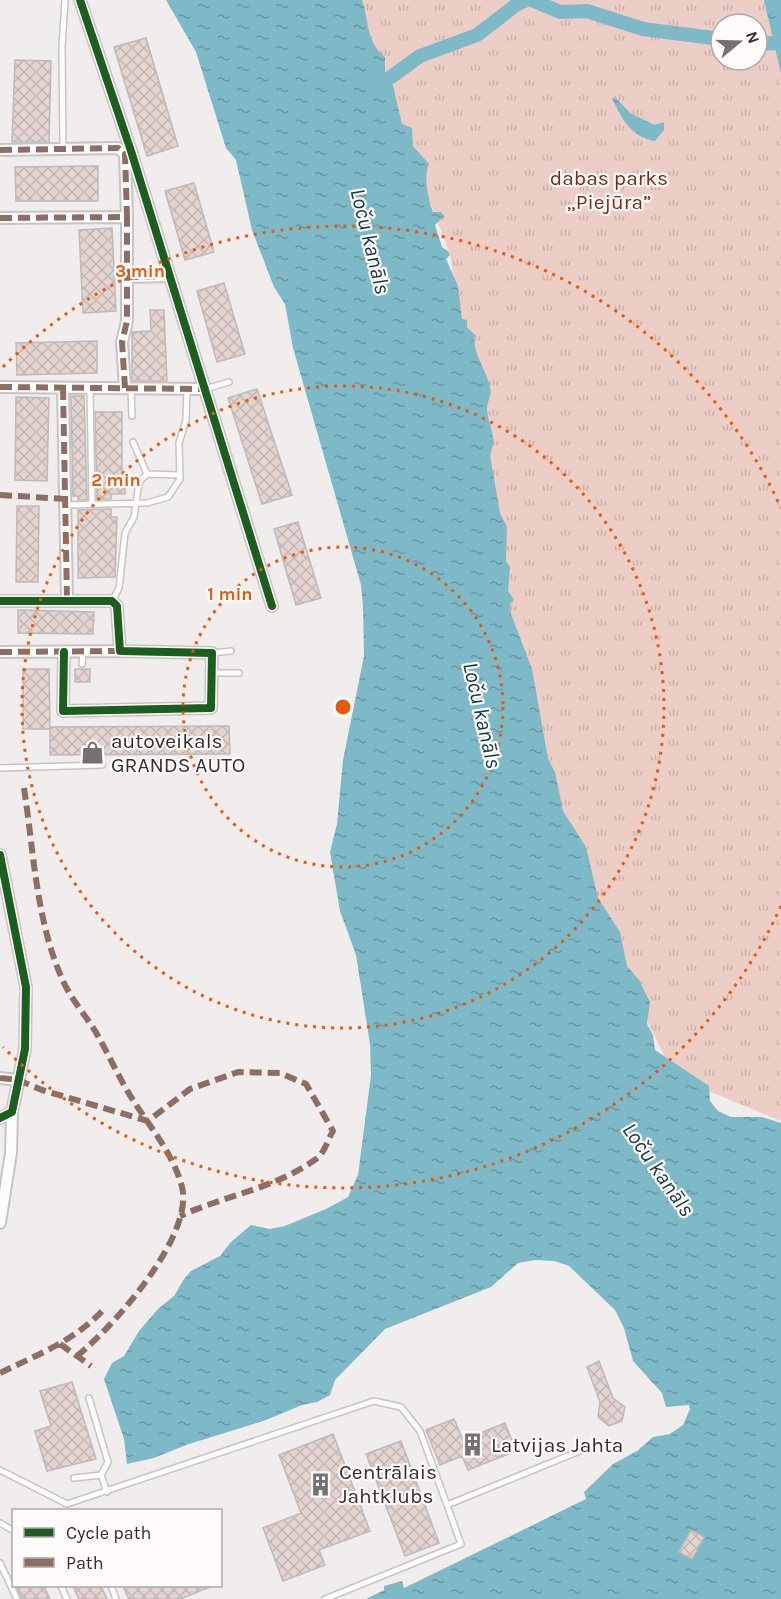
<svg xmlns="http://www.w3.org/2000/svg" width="781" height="1599" viewBox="0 0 781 1599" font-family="Karla,sans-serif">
  <defs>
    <pattern id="park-tufts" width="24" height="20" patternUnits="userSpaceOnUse" patternTransform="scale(1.5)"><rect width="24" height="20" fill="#eccec6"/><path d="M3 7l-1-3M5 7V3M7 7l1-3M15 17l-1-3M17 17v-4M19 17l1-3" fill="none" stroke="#cbb1aa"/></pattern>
    <pattern id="water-ripples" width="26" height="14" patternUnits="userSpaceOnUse" patternTransform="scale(1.5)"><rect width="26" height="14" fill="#7eb9c8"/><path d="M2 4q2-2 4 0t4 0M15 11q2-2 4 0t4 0" fill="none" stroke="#6897a3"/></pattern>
    <pattern id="building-cross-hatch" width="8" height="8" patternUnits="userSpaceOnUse" patternTransform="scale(1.5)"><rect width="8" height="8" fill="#e3d4d0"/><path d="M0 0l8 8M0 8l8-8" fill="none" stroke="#c3b6b3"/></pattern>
  </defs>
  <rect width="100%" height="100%" fill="#f2eded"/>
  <path fill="url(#park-tufts)" fill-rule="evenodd" d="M354,0H781V1121L674,1077L550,814L515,677L450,255ZM721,24H757V60H721Z"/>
  <path fill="url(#water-ripples)" d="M166,0H362C369,20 366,43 385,57V72L391,77L402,124L412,128L413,146L429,164C423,177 428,198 433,212H441L444,216L435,225L442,247L448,251L450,255L446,259L458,286L462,319L467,320V327L475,335C471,350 487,371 490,387C492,395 487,402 487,409C488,426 498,438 490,455L500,513L507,527L506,561L510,567L508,591L514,600L510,604L511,614L532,669L548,759L555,772L563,811L586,847L598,898L620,932L627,966L639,980L650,1002L647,1024L653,1035L655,1050L709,1086L710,1101L718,1111L731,1117H762L781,1123V1599H366L384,1590V1586L402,1581L404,1588L586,1499L584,1492L613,1464L637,1451L653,1437L670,1434L683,1425L690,1409L689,1405L666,1407L662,1393L633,1361L624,1328L615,1310L569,1266L554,1261L535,1260L518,1263L491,1287L385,1329L335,1380L330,1395L317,1402L302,1405L266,1420L186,1445L154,1458L127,1464L124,1439L104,1379L112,1363L124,1356L139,1331L158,1309L174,1296L184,1279L191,1271L220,1256L231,1242L251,1225L270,1229L285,1226L326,1209L348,1197L358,1175L371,1075L370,1044L356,955L340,911L330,852L337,824L343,760L364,656L363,607L361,585L293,348L285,304L274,287L252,230L236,160L226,148L196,52Z
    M764,0H781V74Z
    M612,98L617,99L630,113L655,125L664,122V130L655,141C631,137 621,118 612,98Z"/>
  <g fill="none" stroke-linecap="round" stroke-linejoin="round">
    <path stroke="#7eb9c8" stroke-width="14" d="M532,0L560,12L587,11L643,29L721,39
      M757,44L775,43
      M375,85L391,77L420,56L477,35L516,5L526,0"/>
  </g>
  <path fill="url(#building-cross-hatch)" stroke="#bebaba" stroke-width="1.5" d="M146,38L178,146L147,156L114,47Z
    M15,60L51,61L49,142H12Z
    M98,166V201H16L15,167Z
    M194,183L214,252L185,260L165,191Z
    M112,228L116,311L83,313L79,230Z
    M224,283L245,354L217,362L197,291Z
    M150,310H164L167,381H132V332L151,331Z
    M97,341V373L17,375L16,343Z
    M257,389L292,495L262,504L228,398Z
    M71,396H84L87,500H78V496H73Z
    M16,397L49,398L47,481L15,480Z
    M95,412H122V482H125V494H111V499H97Z
    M17,506H39L38,582H16Z
    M111,509V517H117L115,577L78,578V510Z
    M298,522L321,598L296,605L274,529Z
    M18,610L94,612L93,634L18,633Z
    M23,669H49L50,729H23Z
    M75,669H90V682H75Z
    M229,726L230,754L50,755V727Z
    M599,1361L613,1398L625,1407L622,1421L609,1426L598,1417L600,1402L587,1367Z
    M72,1382L96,1459L47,1471L35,1431L51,1426L40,1391Z
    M454,1419L463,1440L505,1423L516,1451L468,1470L462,1456L440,1465L426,1430Z
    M333,1434L370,1531L319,1550L325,1565L283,1581L263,1528L301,1513L279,1455Z
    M401,1441L439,1543L405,1556L366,1454Z
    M691,1530L704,1537L692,1559L679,1552Z
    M16,1586H44L50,1599H22Z
    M73,1586H101L107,1599H79Z
    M123,1586H212L180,1599H129Z"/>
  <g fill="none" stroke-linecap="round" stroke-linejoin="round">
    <defs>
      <path id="lane" d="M63,149L62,47L65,0
        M90,388L92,504
        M131,388L132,416
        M205,389L229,382
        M133,442L147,474
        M65,505L147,503L168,497L180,479L179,443L186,420L187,389
        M112,601L119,588L125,533L134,517L139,482L147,474L180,475
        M212,653L231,651
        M82,664L83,652
        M212,673H239
        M0,768L102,765
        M89,1398L108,1462L101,1475L107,1492
        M0,1470L67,1504L374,1401L401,1407L420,1431L447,1505L592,1446
        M74,1478L101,1475
        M0,1523L14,1531
        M0,1563L17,1599
        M61,1586L67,1599
        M111,1586L116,1599
        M325,1599L461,1544L447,1505"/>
      <path id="street" d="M80,0L131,151L272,606
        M0,150L118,148L125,154
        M0,218L127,217L125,154L131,151
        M127,277L169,276
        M0,387L204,389
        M63,388L67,600
        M125,388L122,342L127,321V217
        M0,601H112L117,606L120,651L212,653L211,708L63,711L64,652
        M0,652L120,651
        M0,855L26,987L25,1049L12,1112L0,1118
        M0,1078L18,1080
        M0,1223L11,1153L12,1112"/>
    </defs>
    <use href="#lane" stroke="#c8c4c4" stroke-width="8"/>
    <use href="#street" stroke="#c8c4c4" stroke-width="14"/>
    <use href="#lane" stroke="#fdfcfc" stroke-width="5"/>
    <use href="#street" stroke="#fdfcfc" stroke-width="10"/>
    <path stroke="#8d6e63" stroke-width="6" stroke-dasharray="12 6" stroke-linecap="butt" d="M0,150L118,148L125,154
      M0,218L127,217L125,154L130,152
      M127,277L169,276
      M0,387L204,389
      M63,388L67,600
      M125,388L122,342L127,321V217
      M0,495L65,499
      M0,652L120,651
      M24,788C34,853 36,923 64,983C73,1002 88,1018 98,1036C110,1057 120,1080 133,1100C150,1127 174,1155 182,1187C194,1236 114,1326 78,1355
      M0,1078L18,1080L42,1090L148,1121L190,1089L238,1072L280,1073L306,1084L333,1131C328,1139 324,1154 316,1159C276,1188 224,1196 180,1216
      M60,1344L91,1366
      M0,1373C37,1355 76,1340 104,1309"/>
    <defs>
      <path id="cycleway" d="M80,0L131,151L272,606
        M0,601H112L117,606L120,651L212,653L211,708L63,711L64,652
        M0,855L26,987L25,1049L12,1112L0,1118"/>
    </defs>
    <use href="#cycleway" stroke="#fefbfa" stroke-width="11"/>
    <use href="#cycleway" stroke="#1b5e20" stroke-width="8"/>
  </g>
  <g fill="none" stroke="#e8590c" stroke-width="3" stroke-dasharray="3 6">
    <circle cx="343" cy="707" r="160"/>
    <circle cx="343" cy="707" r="321"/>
    <path d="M781 906A481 481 0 0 1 3 1047M3 367A481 481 0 0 1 781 508"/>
  </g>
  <defs>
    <symbol id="shop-bare" viewBox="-9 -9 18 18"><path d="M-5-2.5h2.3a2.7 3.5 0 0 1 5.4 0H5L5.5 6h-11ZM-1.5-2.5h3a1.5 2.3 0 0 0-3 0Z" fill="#757170" stroke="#fefbfa" stroke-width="2.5" paint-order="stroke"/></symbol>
    <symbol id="building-bare" viewBox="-9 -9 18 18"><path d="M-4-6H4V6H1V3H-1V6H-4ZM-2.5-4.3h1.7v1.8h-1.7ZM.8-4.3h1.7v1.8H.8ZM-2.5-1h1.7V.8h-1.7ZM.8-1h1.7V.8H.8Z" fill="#757170" stroke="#fefbfa" stroke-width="2.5" paint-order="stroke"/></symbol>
  </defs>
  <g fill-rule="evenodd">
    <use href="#shop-bare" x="76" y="736" width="33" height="33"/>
    <use href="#building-bare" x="456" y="1428" width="33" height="33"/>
    <use href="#building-bare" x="304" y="1468" width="33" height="33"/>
  </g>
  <g text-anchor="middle" stroke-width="4.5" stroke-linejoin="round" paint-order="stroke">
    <g font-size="21" fill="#7a2a10" stroke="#fefbfa">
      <text x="609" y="185">dabas parks<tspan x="609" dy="24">„Piejūra”</tspan></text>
    </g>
    <g font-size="21" fill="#312e2d" stroke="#fefbfa" text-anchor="start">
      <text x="111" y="748">autoveikals<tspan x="111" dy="24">GRANDS AUTO</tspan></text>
      <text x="491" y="1452">Latvijas Jahta</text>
      <text x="339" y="1479">Centrālais<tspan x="339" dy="24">Jahtklubs</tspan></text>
    </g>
    <g font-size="22" font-style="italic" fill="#133b45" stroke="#fefbfa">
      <text transform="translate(371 241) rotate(76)" y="8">Loču kanāls</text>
      <text transform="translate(483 715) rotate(77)" y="8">Loču kanāls</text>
      <text transform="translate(659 1169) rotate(55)" y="8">Loču kanāls</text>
    </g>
  </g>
  <circle cx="343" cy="707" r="9" fill="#e8590c" stroke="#fefbfa" stroke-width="3"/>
  <g font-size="18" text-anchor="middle" font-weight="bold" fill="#e8590c" stroke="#fefbfa" stroke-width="4.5" stroke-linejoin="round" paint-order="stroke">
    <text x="140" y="277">3 min</text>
    <text x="116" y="486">2 min</text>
    <text x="230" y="600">1 min</text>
  </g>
  <rect x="12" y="1509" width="210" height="78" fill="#fefbfa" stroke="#aca9a8" stroke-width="1.5"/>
  <rect x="24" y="1528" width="30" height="9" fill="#1b5e20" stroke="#aca9a8" stroke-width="1.5"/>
  <text x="66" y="1539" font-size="18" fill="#312e2d">Cycle path</text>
  <rect x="24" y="1558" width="30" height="9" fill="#8d6e63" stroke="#aca9a8" stroke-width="1.5"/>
  <text x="66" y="1569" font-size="18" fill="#312e2d">Path</text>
  <g transform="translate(739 42) rotate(71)"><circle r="28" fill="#fefbfa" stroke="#aca9a8" stroke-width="1.5"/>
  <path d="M0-4.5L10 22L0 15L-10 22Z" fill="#757170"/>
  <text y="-9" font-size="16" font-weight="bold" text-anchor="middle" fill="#312e2d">N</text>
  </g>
</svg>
